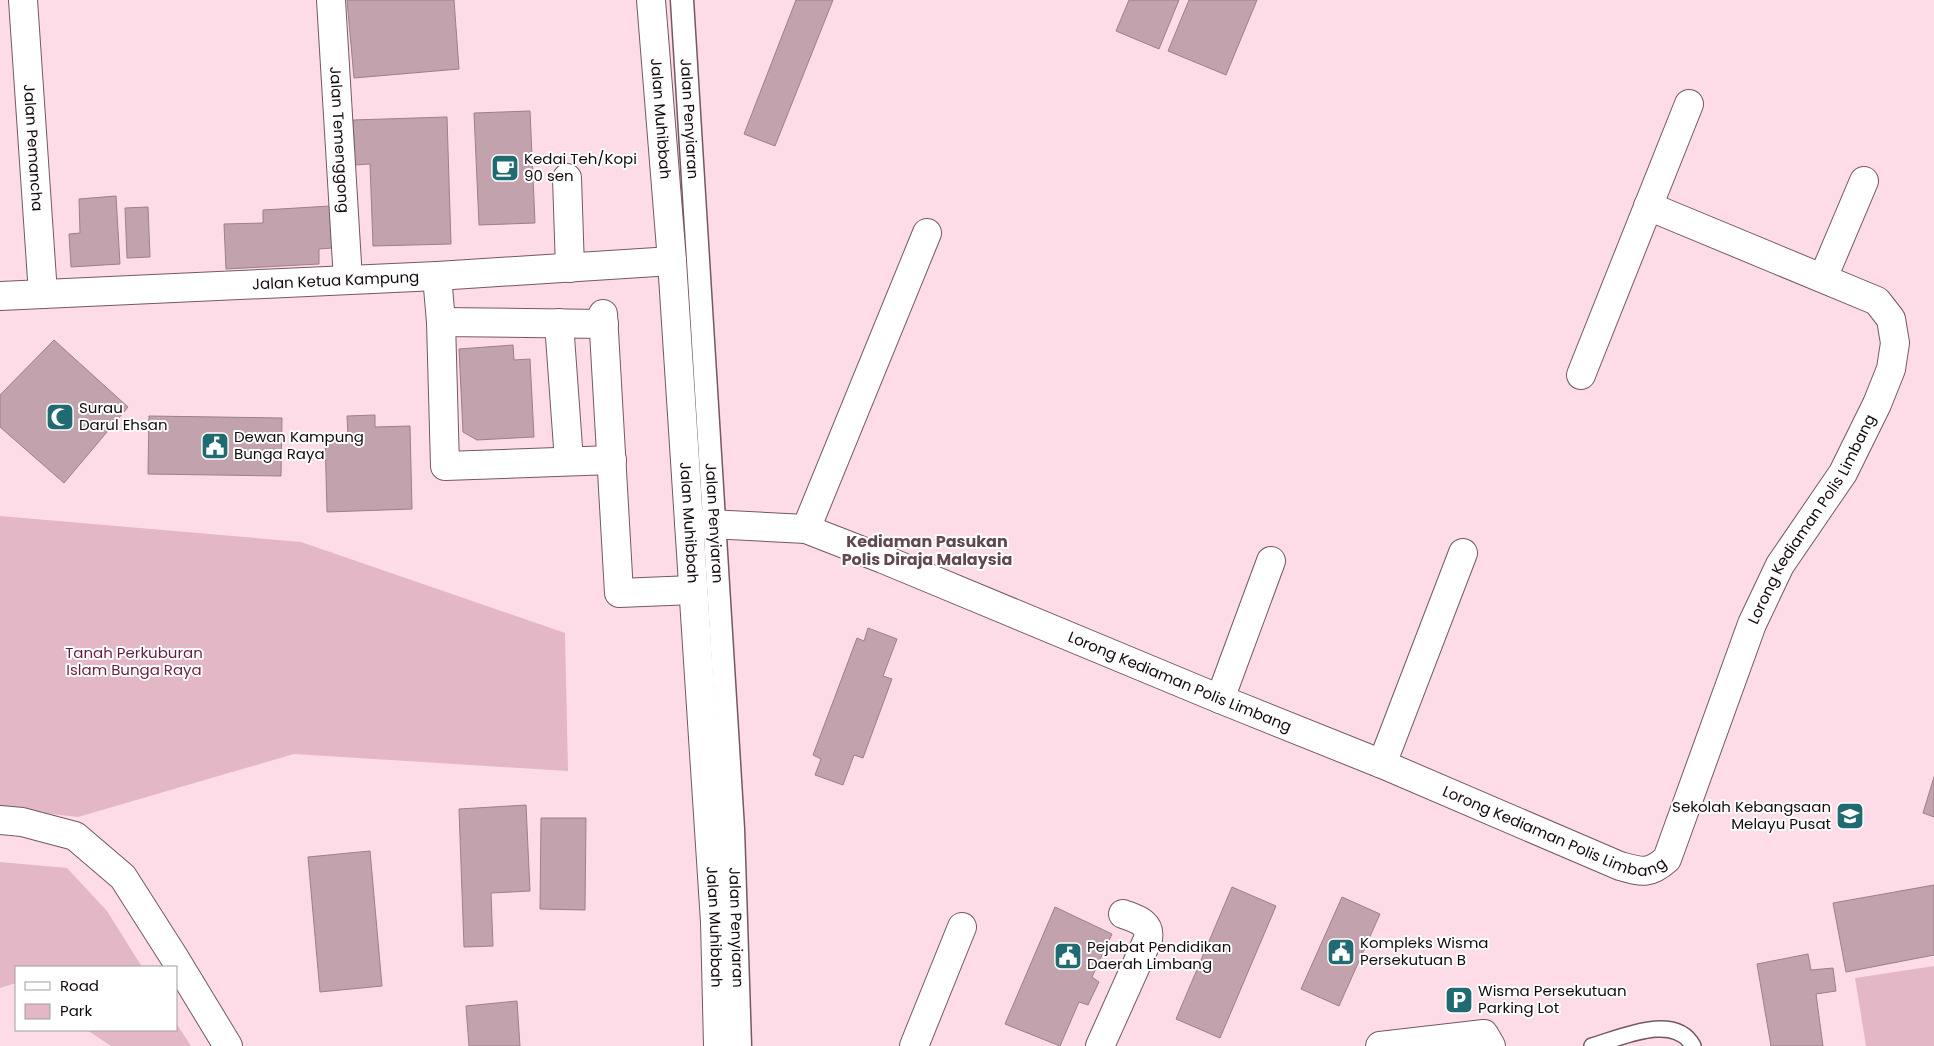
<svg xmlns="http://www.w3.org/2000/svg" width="1934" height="1046" viewBox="0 0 1934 1046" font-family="Poppins,sans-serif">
  <rect width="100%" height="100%" fill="#fddce8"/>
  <path fill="#e3b7c6" d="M0,516L301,542L565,633L568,771L294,754L78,817L0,808Z
    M0,862L67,868L107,911L142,967H16V983L0,988Z
    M1934,966V1046H1866L1855,978Z
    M176,1023L191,1046H111L87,1030H176Z"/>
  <path fill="#c1a2ad" stroke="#9c7f89" d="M347,0H454L459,69L354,78Z
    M796,0H833L775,146L744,134Z
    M1129,0H1179L1159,49L1116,31Z
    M1189,0H1257L1226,75L1168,51Z
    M530,111L535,223L479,225L474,113Z
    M447,117L451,244L373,246L370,164L355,165L353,120Z
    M116,196L120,264L71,267L69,234L80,233L79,199Z
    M330,206L332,248L319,249V264L226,269L224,224L263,223V210Z
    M148,207L150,257L127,258L125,208Z
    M54,340L128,407L64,483L0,427V395Z
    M513,345L514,360L530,359L534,437L477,440L463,432L459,349Z
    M375,415V427L410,426L412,509L327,512L325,437L348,436L347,416Z
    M149,416L282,418L281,476L148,474Z
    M868,628L897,639L883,676L892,679L863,758L854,755L843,785L815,775L821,759L813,755L857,638L864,641Z
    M1934,777V817L1923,813Z
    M526,805L530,891L491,893L493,946L464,947L459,809Z
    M541,818H586L585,910L540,909Z
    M370,851L382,986L320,992L308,857Z
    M1934,885V955L1846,972L1833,903Z
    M1232,887L1276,906L1220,1038L1176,1019Z
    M1342,897L1380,914L1339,1006L1301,989Z
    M1055,907L1112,934L1092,977L1099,982L1088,1005L1079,1002L1060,1046L1005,1024Z
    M1808,954L1811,970L1833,968L1836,991L1816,994L1823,1046H1771L1757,964Z
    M517,1001L520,1046H469L466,1006Z"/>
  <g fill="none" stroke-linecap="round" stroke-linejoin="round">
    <defs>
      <path id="service" d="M1592,1046C1620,1038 1675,1012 1693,1046"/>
      <g id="pedestrian">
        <path id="s1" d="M682,0L733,829L740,1046"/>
      </g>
      <g id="minor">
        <path id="s2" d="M23,0L43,294"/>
        <path id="s3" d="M331,0L348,280"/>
        <path d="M567,178L570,268"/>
        <path d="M437,276L441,322"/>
        <path d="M1823,278L1864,181"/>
        <path id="s4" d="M0,296L437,276L672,261"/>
        <path d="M603,314L619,593L693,590"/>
        <path d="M559,323L569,461"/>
        <path d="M604,324L441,322L445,466L612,460"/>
        <path d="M1581,375L1689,104"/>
        <path id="s5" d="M689,523L806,529L883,559L1220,699L1382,764L1620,866C1642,872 1649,875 1667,859L1752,624L1780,565L1843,473L1877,404L1891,369L1895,343L1891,319L1877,301L1648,206"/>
        <path d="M806,529L927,233"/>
        <path d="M1220,699L1271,561"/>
        <path d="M1382,764L1463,553"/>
        <path d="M0,820L22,822L75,836L123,877L174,957L228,1046"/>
        <path d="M914,1046L962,927"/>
        <path d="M1100,1046L1148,939C1151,922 1136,919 1123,914"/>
        <path d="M1380,1046L1484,1034L1491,1046"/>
      </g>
      <g id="primary">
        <path id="s6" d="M651,0L672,261L715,922L718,1046"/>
      </g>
    </defs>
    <use href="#service" stroke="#745862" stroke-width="18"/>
    <use href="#pedestrian" stroke="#745862" stroke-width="25"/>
    <use href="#minor" stroke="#745862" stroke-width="30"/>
    <use href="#primary" stroke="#745862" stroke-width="30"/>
    <use href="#service" stroke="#fff" stroke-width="15"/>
    <use href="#pedestrian" stroke="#fff" stroke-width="22"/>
    <use href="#minor" stroke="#fff" stroke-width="28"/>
    <use href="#primary" stroke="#fff" stroke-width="28"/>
  </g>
  <defs>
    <symbol id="cafe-square" viewBox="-11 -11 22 22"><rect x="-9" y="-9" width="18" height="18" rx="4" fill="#206b72" stroke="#fff"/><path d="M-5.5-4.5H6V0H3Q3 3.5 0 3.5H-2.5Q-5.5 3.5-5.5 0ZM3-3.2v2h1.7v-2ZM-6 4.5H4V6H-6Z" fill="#fff"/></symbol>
    <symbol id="mosque-square" viewBox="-11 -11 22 22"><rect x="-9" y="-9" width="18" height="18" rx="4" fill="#206b72" stroke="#fff"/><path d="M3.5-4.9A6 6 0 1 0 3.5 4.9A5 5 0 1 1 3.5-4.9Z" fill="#fff"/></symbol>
    <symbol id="civic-square" viewBox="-11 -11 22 22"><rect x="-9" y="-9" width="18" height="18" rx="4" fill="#206b72" stroke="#fff"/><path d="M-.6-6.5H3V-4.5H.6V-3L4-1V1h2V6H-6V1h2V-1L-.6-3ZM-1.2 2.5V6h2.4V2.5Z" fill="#fff"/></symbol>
    <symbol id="school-square" viewBox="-11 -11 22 22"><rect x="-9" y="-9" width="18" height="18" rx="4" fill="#206b72" stroke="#fff"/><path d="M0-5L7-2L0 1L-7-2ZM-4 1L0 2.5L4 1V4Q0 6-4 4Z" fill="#fff"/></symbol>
    <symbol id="parking-square" viewBox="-11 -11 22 22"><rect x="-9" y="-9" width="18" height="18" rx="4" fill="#206b72" stroke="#fff"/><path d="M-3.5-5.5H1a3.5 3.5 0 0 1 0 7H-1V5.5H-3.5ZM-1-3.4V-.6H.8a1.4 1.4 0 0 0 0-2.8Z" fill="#fff"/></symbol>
  </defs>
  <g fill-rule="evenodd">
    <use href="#cafe-square" x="489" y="152" width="32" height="32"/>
    <use href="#mosque-square" x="44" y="401" width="32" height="32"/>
    <use href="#civic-square" x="199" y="430" width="32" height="32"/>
    <use href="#school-square" x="1834" y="800" width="32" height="32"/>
    <use href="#civic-square" x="1325" y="936" width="32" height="32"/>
    <use href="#civic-square" x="1052" y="940" width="32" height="32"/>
    <use href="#parking-square" x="1443" y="984" width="32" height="32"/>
  </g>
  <g text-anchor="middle" stroke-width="4" stroke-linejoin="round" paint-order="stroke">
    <g font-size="15" fill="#140a0e" stroke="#fff">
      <text dy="5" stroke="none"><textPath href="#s6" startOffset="119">Jalan Muhibbah</textPath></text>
      <text dy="5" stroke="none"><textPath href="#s1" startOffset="119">Jalan Penyiaran</textPath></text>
      <text dy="5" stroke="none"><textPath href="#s3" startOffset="140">Jalan Temenggong</textPath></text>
      <text dy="5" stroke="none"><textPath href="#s2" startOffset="148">Jalan Pemancha</textPath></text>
      <text dy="5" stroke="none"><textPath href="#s4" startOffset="336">Jalan Ketua Kampung</textPath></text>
      <text dy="5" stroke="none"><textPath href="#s5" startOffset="1420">Lorong Kediaman Polis Limbang</textPath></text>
      <text dy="5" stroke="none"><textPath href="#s6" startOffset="524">Jalan Muhibbah</textPath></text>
      <text dy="5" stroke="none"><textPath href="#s1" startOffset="524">Jalan Penyiaran</textPath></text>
      <text dy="5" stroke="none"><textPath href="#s5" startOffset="521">Lorong Kediaman Polis Limbang</textPath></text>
      <text dy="5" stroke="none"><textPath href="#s5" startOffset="926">Lorong Kediaman Polis Limbang</textPath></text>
      <text dy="5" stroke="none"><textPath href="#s6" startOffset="929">Jalan Muhibbah</textPath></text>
      <text dy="5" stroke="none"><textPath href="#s1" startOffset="929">Jalan Penyiaran</textPath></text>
    </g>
    <g font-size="15" fill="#140a0e" stroke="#fff" text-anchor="start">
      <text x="524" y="164">Kedai Teh/Kopi<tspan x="524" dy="17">90 sen</tspan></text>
      <text x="79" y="413">Surau<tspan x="79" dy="17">Darul Ehsan</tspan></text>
      <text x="234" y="442">Dewan Kampung<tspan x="234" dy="17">Bunga Raya</tspan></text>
      <text x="1831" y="812" text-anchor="end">Sekolah Kebangsaan<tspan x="1831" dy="17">Melayu Pusat</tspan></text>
      <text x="1360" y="948">Kompleks Wisma<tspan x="1360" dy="17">Persekutuan B</tspan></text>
      <text x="1087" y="952">Pejabat Pendidikan<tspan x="1087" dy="17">Daerah Limbang</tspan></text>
      <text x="1478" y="996">Wisma Persekutuan<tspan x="1478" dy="17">Parking Lot</tspan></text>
    </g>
    <g font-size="15" fill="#691c41" stroke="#fff">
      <text x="134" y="658">Tanah Perkuburan<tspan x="134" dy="17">Islam Bunga Raya</tspan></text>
    </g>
    <g font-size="16" font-weight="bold" fill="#614751" stroke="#fff">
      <text x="927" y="547">Kediaman Pasukan<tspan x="927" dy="18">Polis Diraja Malaysia</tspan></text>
    </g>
  </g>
  <rect x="15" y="966" width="162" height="65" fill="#ffffff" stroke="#a19d9f"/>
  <rect x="25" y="982" width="25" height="8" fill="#ffffff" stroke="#a19d9f"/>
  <text x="60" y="991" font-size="15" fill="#140a0e">Road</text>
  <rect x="25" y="1004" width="25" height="15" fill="#e3b7c6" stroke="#a19d9f"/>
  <text x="60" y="1016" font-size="15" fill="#140a0e">Park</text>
</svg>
